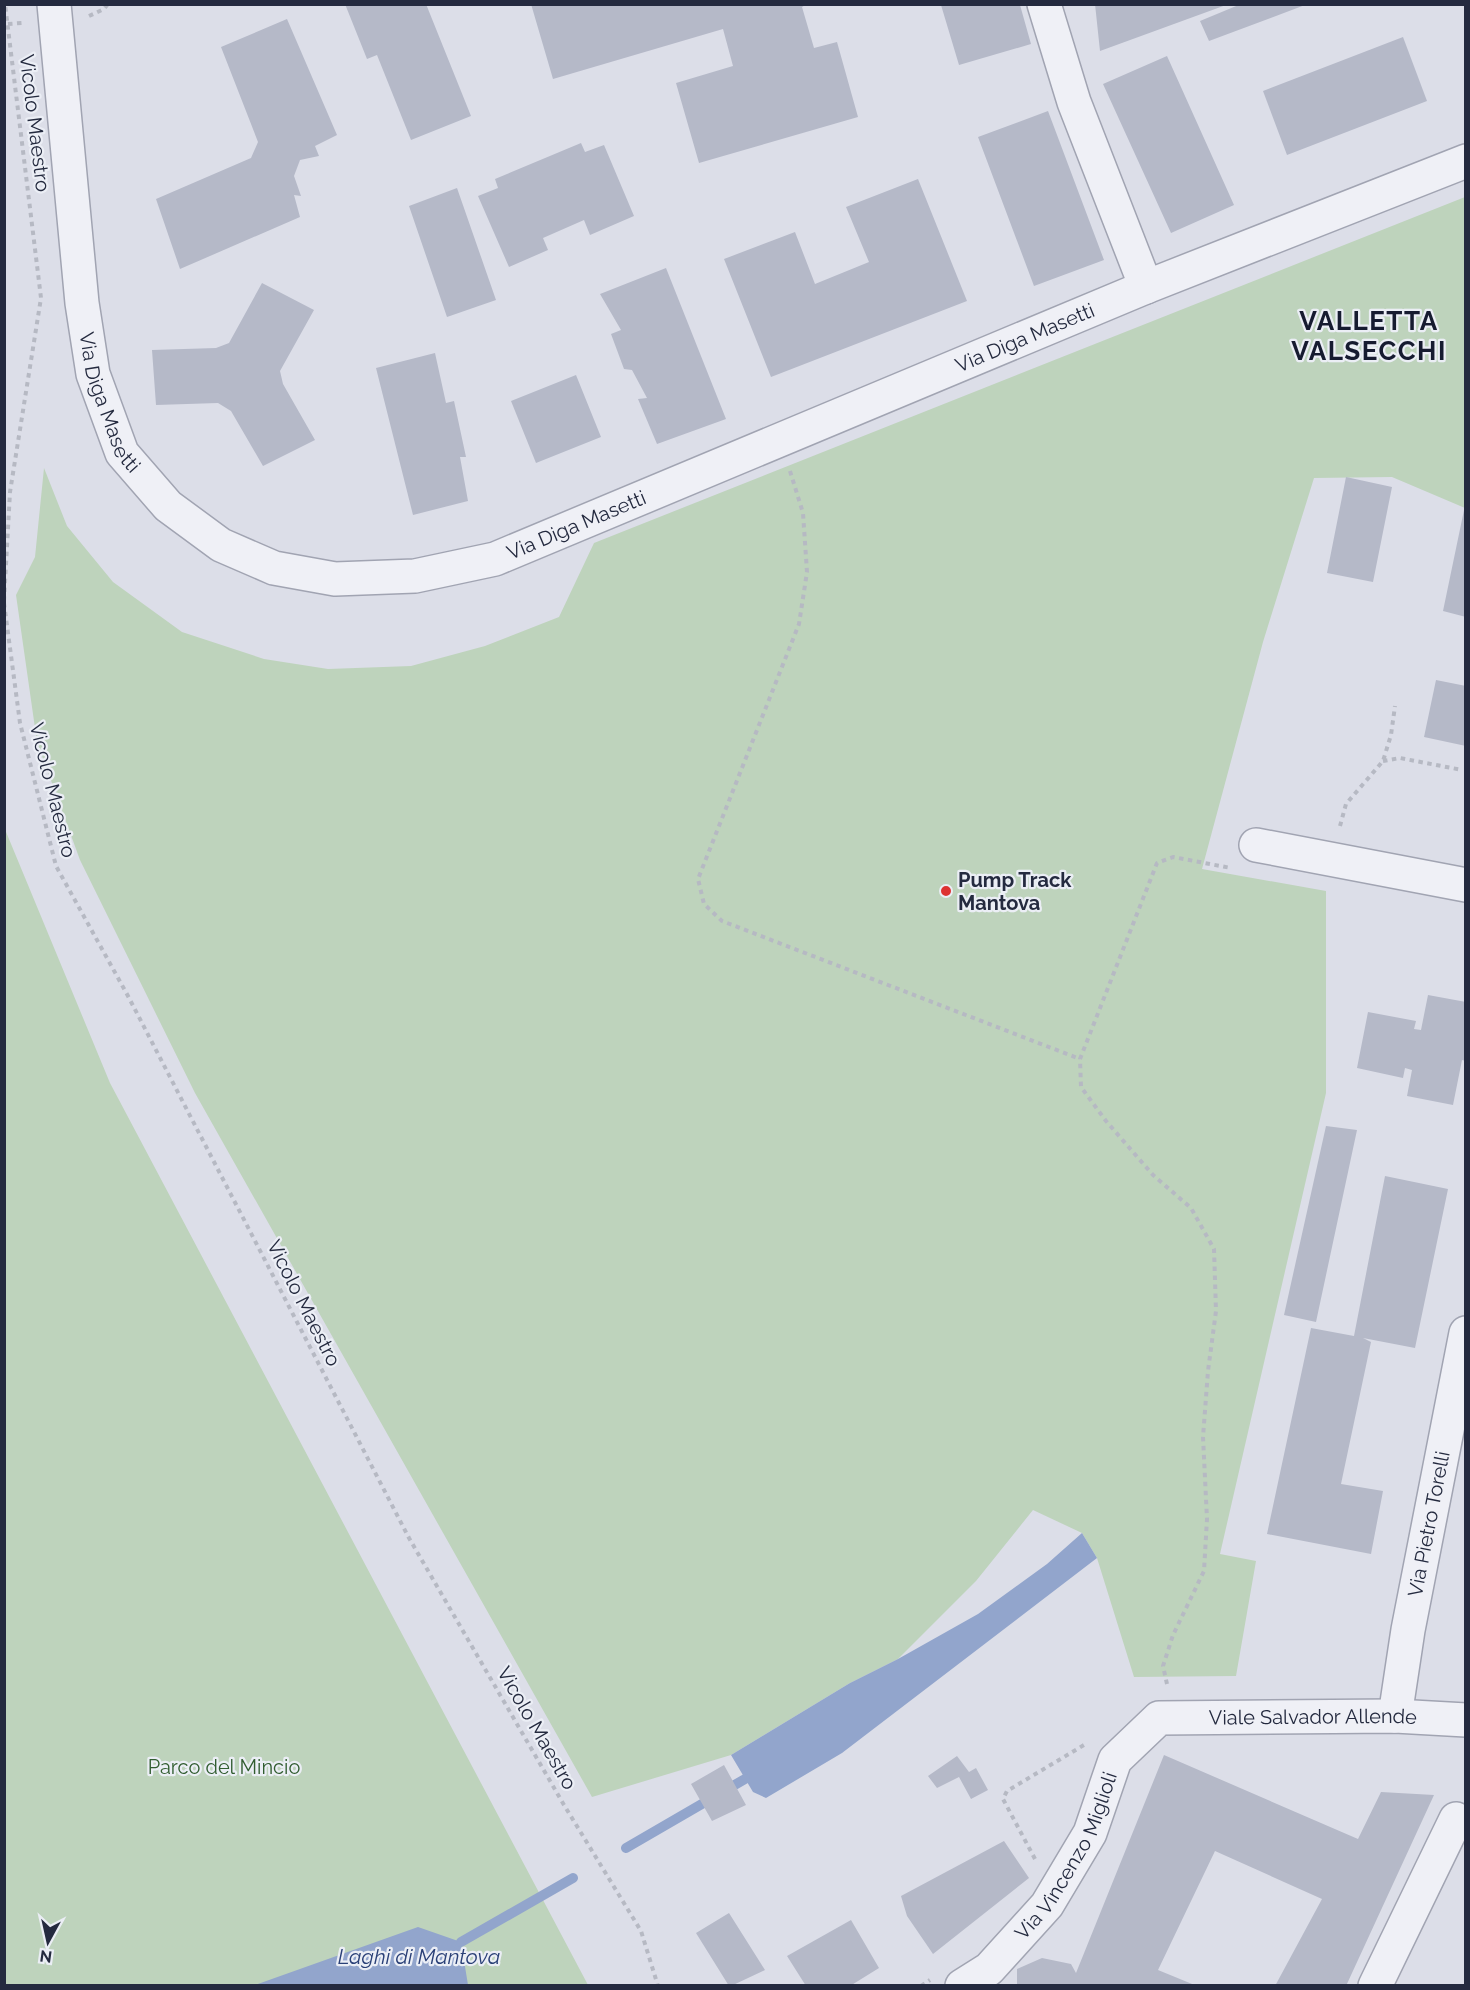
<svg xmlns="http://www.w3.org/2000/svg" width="1470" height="1990" viewBox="0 0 1470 1990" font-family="Raleway,sans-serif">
  <rect width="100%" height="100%" fill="#dcdee8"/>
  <path fill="#bed3bc" d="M1465,197V508L1392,477L1314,478L1263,642L1202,869L1326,891V1093L1220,1554L1256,1561L1236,1676L1134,1677L1097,1558L1082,1533L1033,1510L976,1581L898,1659L850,1683L731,1755L592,1797L195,1093L80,860L37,742L16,595L35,557L44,468L67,526L113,582L182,632L264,659L328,669L411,666L485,646L559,617L594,543Z
    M4,827L110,1083L588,1985H5Z"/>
  <path fill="#92a5cc" d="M1082,1533L1097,1558L842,1753L766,1798L753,1792L731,1755L850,1683L898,1659L978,1614L1047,1564Z
    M418,1927L461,1942L468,1985H255Z"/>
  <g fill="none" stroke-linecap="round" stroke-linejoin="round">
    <path stroke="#92a5cc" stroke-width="10" d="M626,1848L745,1779
      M461,1942L573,1878"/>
  </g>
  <path fill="#b5b9c8" d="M345,4H426L471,116L411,140L377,55L367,59Z
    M531,4H807L802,7L814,48L837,42L858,117L699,163L676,83L733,66L723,29L553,79Z
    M1095,4H1226V5L1100,51Z
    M1241,4H1305V5L1209,41L1200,21Z
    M941,5H1020L1031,44L959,65Z
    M287,19L337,135L315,146L319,156L300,160L294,176L301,196L294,195L300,217L180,269L156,199L251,158L258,142L221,47Z
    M1403,37L1427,101L1287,155L1263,91Z
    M1167,56L1234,205L1171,233L1103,84Z
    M1048,111L1104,260L1034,286L978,137Z
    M581,143L585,152L604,145L634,216L590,235L584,220L543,238L548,250L509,267L478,196L498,188L495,179Z
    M918,179L967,301L771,377L724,259L795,232L815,284L869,262L846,207Z
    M457,188L496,300L447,317L409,206Z
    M666,268L726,419L657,444L638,399L647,398L632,370L624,369L611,334L621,330L600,294Z
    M262,283L314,310L280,371L283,384L315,440L263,466L231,411L218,403L156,405L152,350L216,348L229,343Z
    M435,353L446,403L454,401L466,457H460L468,501L413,515L376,368Z
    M576,375L601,437L536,463L511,401Z
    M1346,477L1392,487L1373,582L1327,573Z
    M1464,510H1466V617L1443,611Z
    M1436,680L1466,686V746L1424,737Z
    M1428,995L1466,1002V1061L1462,1060L1453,1105L1407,1096L1412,1070L1405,1068L1403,1078L1357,1068L1368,1012L1416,1021L1414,1029L1421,1030Z
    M1326,1126L1357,1130L1316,1322L1284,1315Z
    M1385,1176L1448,1189L1415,1348L1363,1338L1371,1342L1341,1484L1383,1491L1371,1554L1267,1534L1311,1328L1354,1336Z
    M1164,1755L1358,1839L1381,1792L1434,1795L1346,1986H1275L1322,1899L1215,1851L1158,1970L1197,1986H1017V1969L1042,1958L1071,1964L1076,1973Z
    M957,1756L969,1772L976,1768L988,1790L971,1799L959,1777L937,1788L928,1776Z
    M724,1765L746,1805L712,1821L691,1784Z
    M1004,1841L1029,1878L933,1954L907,1916L901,1896Z
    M729,1913L765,1970L731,1986H729L696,1933Z
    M851,1920L879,1968L850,1986H806L787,1956Z"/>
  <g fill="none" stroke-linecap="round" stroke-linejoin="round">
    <defs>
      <g id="minor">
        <path id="s1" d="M54,4L82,303L93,374L122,453L168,506L221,545L274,568L335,579L415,576L495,559L1146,287L1466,161"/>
        <path d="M1044,4L1074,102L1146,287"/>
        <path d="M1256,845L1466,885"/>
        <path id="s2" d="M1395,1716L1408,1630L1466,1333"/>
        <path id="s3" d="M962,1986L989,1969L1047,1905L1090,1833L1115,1760L1159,1718L1395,1716L1466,1720"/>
        <path d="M1375,1986L1456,1819"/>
      </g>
    </defs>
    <use href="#minor" stroke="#a1a4b2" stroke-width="36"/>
    <path stroke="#b6b9c3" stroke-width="4" stroke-dasharray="4.5 4.5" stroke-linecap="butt" d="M89,16L104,9L108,4
      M8,24L22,23
      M790,471L803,513L807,572L799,624L698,879L704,904L722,921L1080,1059
      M4,601L10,492L41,298L5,4
      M4,603L20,723L56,866L128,996L409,1538L564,1805L641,1931L658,1986
      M1383,761L1400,758L1462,770
      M1340,826L1346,804L1383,761L1391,735L1395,706
      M1167,1684L1163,1666L1173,1635L1204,1571L1207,1519L1203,1437L1208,1371L1216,1311L1214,1249L1191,1208L1153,1175L1106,1121L1081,1087L1080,1059L1157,863L1173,857L1231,868
      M1035,1859L1003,1799L1007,1791L1084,1745
      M921,1986L930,1980"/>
    <use href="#minor" stroke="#eff0f6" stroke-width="33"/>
  </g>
  <circle fill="#dd3231" stroke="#ebeef5" stroke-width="2" cx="946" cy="891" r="6"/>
  <g text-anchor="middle" stroke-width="4.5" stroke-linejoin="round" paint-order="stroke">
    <g font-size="20" fill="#242a3f" stroke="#ebeef5">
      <text transform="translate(35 123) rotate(83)" y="7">Vicolo Maestro</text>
      <text dy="7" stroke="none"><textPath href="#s1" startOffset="1448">Via Diga Masetti</textPath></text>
      <text dy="7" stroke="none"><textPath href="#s1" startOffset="404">Via Diga Masetti</textPath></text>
      <text dy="7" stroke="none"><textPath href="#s1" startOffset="962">Via Diga Masetti</textPath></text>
      <text transform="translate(53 790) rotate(76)" y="7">Vicolo Maestro</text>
      <text transform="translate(304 1303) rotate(63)" y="7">Vicolo Maestro</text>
      <text dy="7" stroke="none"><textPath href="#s2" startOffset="195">Via Pietro Torelli</textPath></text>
      <text dy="7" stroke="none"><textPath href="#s3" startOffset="494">Viale Salvador Allende</textPath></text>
      <text transform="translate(537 1728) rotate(60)" y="7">Vicolo Maestro</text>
      <text dy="7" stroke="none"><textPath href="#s3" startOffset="171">Via Vincenzo Miglioli</textPath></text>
    </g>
    <g font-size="20" font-weight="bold" fill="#242a3f" stroke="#ebeef5" text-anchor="start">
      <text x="958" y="887">Pump Track<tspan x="958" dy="23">Mantova</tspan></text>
    </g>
    <g font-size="20" fill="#315d30" stroke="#ebeef5">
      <text x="224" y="1774">Parco del Mincio</text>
    </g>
    <g font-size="21" font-style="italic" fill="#2a4077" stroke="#ebeef5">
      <text x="419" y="1964">Laghi di Mantova</text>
    </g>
    <g font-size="26" font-weight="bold" letter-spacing="1.5" fill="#161b30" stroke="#ebeef5">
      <text x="1369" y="330">VALLETTA<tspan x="1369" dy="30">VALSECCHI</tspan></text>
    </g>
  </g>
  <rect width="1470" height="1990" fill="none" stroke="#242a3f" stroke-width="12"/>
  <g transform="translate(48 1942) rotate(188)" stroke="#ebeef5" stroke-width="4.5" paint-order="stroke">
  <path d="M0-4.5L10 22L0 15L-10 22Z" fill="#242a3f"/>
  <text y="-9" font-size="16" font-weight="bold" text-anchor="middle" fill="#242a3f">N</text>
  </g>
</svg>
